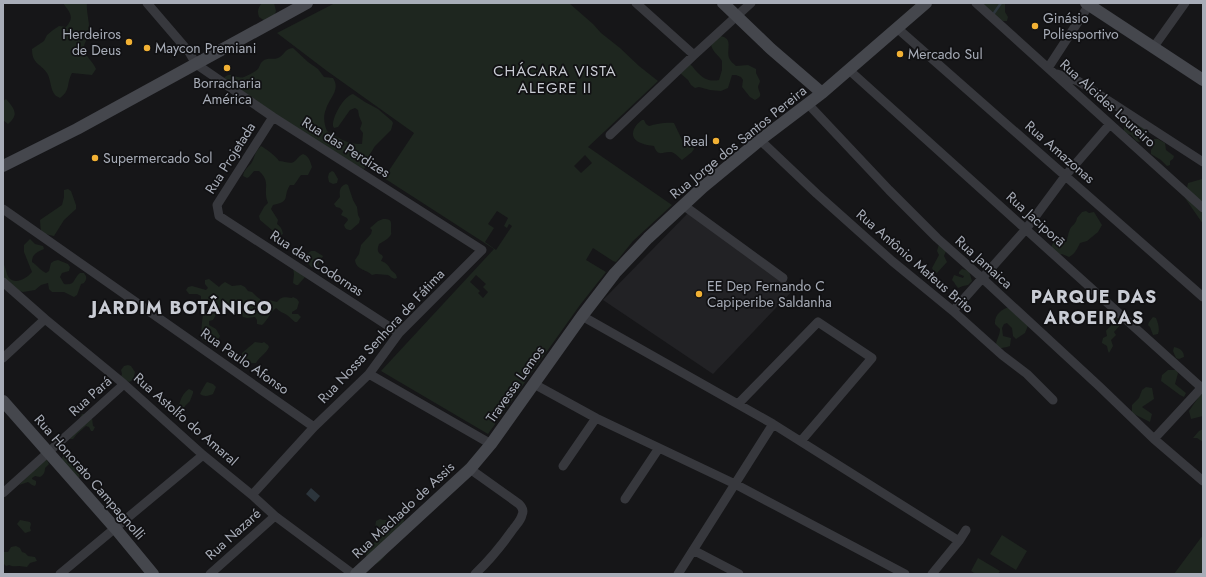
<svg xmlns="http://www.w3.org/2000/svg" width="1206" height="577" viewBox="0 0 1206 577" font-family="Jost,sans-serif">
  <rect width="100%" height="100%" fill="#161618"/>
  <path fill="#222225" d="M690,211L795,288L713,374L603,300Z"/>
  <path fill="#1e261f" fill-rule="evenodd" d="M63,3H87C86,13 90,22 89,32C89,38 83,43 84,50C85,55 94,63 96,69L92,75L72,73C66,84 71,90 60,98C58,97 56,96 55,95C50,89 51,79 47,73C40,63 32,64 32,49L44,41L47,35L53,30L59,26L66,27C75,17 70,13 63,3Z
    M262,3H274L276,11L274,16L265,21L259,17C257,11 258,8 262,3Z
    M335,3H569L593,24L601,33L620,48L639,66L658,81L588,147L672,205L633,241L616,262L613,261L593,248L586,260L606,272L580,305L488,434L381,371L494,249L384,178L414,133L327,71L277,33ZM585,155L592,163L581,173L574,166ZM497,211L508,218L504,226L507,228L509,224L512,226L496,250L485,242L494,228L488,224ZM476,275L486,284L483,287L488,292L483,298L478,293L480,291L470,282Z
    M982,3H1005V12L1008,17L1007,21H1003L993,18V12L986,9Z
    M720,36C734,38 726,49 729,58C731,62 733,63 736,66L748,65L756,69V73L760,81C760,83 758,85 758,87C759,94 764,95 755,100L750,97L742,87L743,80L741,77L736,75H732L728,88L721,91L710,90L699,87L695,88L691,85L688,80L680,73L687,63C693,65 693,68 697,72C704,79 709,82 719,80L722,70V61C718,54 712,52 711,44Z
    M293,48L308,62L318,69L324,77L333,78C341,90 329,98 326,109C323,116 324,124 327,131C338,138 349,145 362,144L363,133L360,129L362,123L359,116L358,110L355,108L350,110L338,127L334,128L333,126C332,117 344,96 353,94L365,102L378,109L392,121L393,123L391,130L375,146L367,159L366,166L364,169L361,168L305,135L224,78C231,70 236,80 244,77C248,75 255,72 258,69C260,66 260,63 263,61C267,57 273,60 278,58C285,55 284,49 293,48Z
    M6,99C15,109 19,115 8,124L3,120V101Z
    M642,120H644L646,124L649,126C655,124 668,122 674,123L683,142L692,145L694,149L692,152L682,160C679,158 676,153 671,152C663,151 658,158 654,146C649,145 645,145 641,143C627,138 634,125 642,120Z
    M1128,124L1131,125L1139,124L1146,130L1145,138L1139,142L1136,141L1131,135L1124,133V125Z
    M1154,139H1158L1165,143L1166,150L1174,156L1173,159L1170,161V165L1167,166L1161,160L1151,154V150L1153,147L1152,143Z
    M261,146C265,148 277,157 279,161C285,161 291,165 295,161C298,158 299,156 303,154C309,156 310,161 312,167L308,175H301L294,185H290C282,197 292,201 273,205L271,209L278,220L277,224C281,227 282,229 283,234L279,236L260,220L259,216L264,207L268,203C262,189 272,183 259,171H254L249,177L247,178L243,176C244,168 251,166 253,160C255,154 256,151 261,146Z
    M332,171L334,172L338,179L337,183L333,184L329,182L328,177L329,173Z
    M1202,179H1203V224L1185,198L1188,183Z
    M346,184L348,185L353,200L357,207L358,215L360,219L359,223L351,230C347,230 345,229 344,225L348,220L347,218L341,215L343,211L340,208L336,207L334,204L340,197C339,191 340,186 346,184Z
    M68,189L71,191L76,205V209L64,220L54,236C40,233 41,234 40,220L62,205L64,197V190Z
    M1086,211L1089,213L1094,212L1102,225L1098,232L1087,241L1080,243C1077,249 1075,254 1069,257L1062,254L1059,255L1052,249V245L1054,241L1066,242C1068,238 1068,233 1070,229C1073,224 1076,224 1077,218L1082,212Z
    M383,219C393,219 391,222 391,230C391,234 392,233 390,236C387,240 382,242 379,244C377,249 377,253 382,255L383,257L381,261C387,263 388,265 391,270C394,273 396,273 397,278C393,280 392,277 388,275L376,274L372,275C366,269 356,270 355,260L359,254L361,245L371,234L372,230L370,228L378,221Z
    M30,239L35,244L43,246L44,249C37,252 32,254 32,262C37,265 41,271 46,273L49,271L51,263L54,261L58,260L68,264L70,267L69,271L62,273L60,277L64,284C76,286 73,278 80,273H84C87,277 87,279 84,283L81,284L77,295L74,297L64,292H52L49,289L48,283L41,285L35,290L23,292L19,291L3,281V263C6,267 6,274 9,278C16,285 27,278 32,272L24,252V245Z
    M939,244L946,251L944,256L947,262L937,273L934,272L932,268L939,255L937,251Z
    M294,249L307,254L311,251H315L323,256L318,265L315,268L311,267L304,259L300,258L292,252Z
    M293,268L305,277L298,285H296L293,283L294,274Z
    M962,269L969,271L972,281L968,285L963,286L958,288L955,284L954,282L952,280L954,275L963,278L964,276L959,274V272Z
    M209,279L219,287L222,284L225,282L232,286L241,285L245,287L248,291L252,292L256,296L260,299L262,304L264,305L269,300L277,302C282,296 284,297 292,298L293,297L297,299L299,302L297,309L292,312V314H298L301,317L297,322H295C292,320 290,317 287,315C282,312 281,313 276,308C270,312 268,320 262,325L257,324V320L255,317L247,318L243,317L241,313L245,306L242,303L238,304V309L235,312L231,311L224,307L220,308L213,320L209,321V325L216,329L220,336C216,345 208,346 201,338C201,335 202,319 203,315L214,311L216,306L215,304L210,301L205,305L201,307L200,305L201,299V296L197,294H189L186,290L188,287L192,286L206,290L208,288L205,284V280Z
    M1009,307L1029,323L1025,333L1016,339L1013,336L1012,328L1007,323L1004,324L1002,328L1003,336L1011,338L1010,346L1007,347L996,349C995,340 1000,337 1000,329L995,324C994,316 1001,309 1009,307Z
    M1113,316H1114L1122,321V323L1114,332L1116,335L1111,340L1113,346L1109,353L1108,351L1107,346L1102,343V342L1103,338L1107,336L1106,331C1110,326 1114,326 1111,318Z
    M1153,317L1156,318C1158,323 1160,329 1158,334L1153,335L1150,327L1148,325L1149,322Z
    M255,342L262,343L264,342L268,345L269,347C266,354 260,356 256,363C250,364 242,360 242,353Z
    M1174,347C1180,348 1184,351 1184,357L1179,359L1176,358L1173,351Z
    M128,365L131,366L135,372L133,380L129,382L121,377L122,374L121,370L124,366Z
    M1168,370H1176L1178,373L1175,384L1186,393L1184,397L1180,395L1161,381L1162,375Z
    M207,382L213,384L216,387L213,394C209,396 204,397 200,394C201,392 205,384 207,382Z
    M1146,387L1152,388L1154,399L1142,407L1152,414L1150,422L1132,413V405L1139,398L1142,390Z
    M189,389L193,391V393L190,401L185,406L183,411L177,415L175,414L173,410L180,403C180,399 185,391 189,389Z
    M1203,393V416L1191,419L1189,411L1200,395Z
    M82,414H84L92,418L93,426L95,427L93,431H91L89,427L86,426L77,434L73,439H68Z
    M1203,429V442L1197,438H1193L1199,431Z
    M63,456H65C71,462 83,468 79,478L61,460Z
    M44,460H47L49,464L45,468C45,472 44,475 40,477L35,476L32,478V479L36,481V484L35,486L32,485L28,482L19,485Z
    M399,512L402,514L404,517V521C401,530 384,565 374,564C372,563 368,561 366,560C366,540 375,547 380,536L375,529L376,521L380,519C388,522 393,518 399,512Z
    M20,520L30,522L31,524L30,528L31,531L25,533L17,524Z
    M1002,535L1027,551L1016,570L990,554Z
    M1203,535V574H1174Z
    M16,546L20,548L22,552L25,553L28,556L35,557L37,561L30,563L27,567C24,567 22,566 19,566C15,566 13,567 9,565L6,566L3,563V552H8L11,547Z
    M978,558L1000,571L998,574H976L971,571Z"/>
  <path fill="#2c353c" d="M311,488L320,496L315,502L306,494Z"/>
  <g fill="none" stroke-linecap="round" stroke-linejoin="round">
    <path stroke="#2c353c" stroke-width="2.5" d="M992,16L1001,3"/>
    <path stroke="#37383d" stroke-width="9" d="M147,3L189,52L196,64L273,117L482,250L399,333L369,374L314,427L252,495
      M636,3L694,55
      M976,3L1203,208
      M897,28L1203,297
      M1153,48L1185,3
      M1048,68L1089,5
      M849,70L1203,389
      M1057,74L1078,81L1203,162
      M808,104L889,190L937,238L982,278L1100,387L1154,439L1203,481
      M273,117L217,205L219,216L399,333
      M610,135L694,55L751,3
      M760,140L817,194L892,261L953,311L1002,355L1027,374L1053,400
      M683,205L783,278
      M3,209L314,427
      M3,282L45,319L124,384L203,455L252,495L275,516L353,574
      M953,311L1026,229L1066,175L1110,124
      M582,316L773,424L959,541L966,530
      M3,358L45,319
      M369,374L491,444
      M534,384L596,418L563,466
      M738,404L818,322L872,358L801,441
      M596,418L735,484L905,574
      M1154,439L1203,386
      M470,469L519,504C522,507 524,511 522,515C521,520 517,524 514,528C502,545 490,560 475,574
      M3,493L124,384
      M625,499L659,448
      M693,550L739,574
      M60,574L203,455
      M210,574L275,516
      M678,574L773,424
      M932,574L959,541"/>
    <path stroke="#45474d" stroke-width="12" d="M723,3L771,49L822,93
      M1086,3L1203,80
      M3,166L77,129L307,3
      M3,401L115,528L153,574
      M356,574L470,469L491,444L582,316L615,273L648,238L703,187L760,140L822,93L926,3"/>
  </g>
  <g fill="#f2b134" stroke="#111113" stroke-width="1.5">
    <circle cx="1035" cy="26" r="4"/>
    <circle cx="129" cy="42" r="4"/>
    <circle cx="147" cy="48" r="4"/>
    <circle cx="900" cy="54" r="4"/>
    <circle cx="227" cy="68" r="4"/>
    <circle cx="716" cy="141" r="4"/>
    <circle cx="95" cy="158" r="4"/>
    <circle cx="699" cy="294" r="4"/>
  </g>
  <g text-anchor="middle" stroke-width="3.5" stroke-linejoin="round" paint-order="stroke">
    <g font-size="14" fill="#a8adb8" stroke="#111113" text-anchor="start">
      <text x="1043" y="23">Ginásio<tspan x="1043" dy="16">Poliesportivo</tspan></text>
      <text x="121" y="39" text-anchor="end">Herdeiros<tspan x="121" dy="16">de Deus</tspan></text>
      <text x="155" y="53">Maycon Premiani</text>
      <text x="908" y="59">Mercado Sul</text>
      <text x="227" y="88" text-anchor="middle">Borracharia<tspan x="227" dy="16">América</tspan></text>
      <text x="708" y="146" text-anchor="end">Real</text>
      <text x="103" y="163">Supermercado Sol</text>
      <text x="707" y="291">EE Dep Fernando C<tspan x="707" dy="16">Capiperibe Saldanha</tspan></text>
    </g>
    <g font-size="14" fill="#a8adb8" stroke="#111113">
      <text transform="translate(1108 103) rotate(42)" y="5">Rua Alcides Loureiro</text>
      <text transform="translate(738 142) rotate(-39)" y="5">Rua Jorge dos Santos Pereira</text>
      <text transform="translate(346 147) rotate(32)" y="5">Rua das Perdizes</text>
      <text transform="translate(1060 152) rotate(41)" y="5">Rua Amazonas</text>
      <text transform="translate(230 158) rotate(-58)" y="5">Rua Projetada</text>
      <text transform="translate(1036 219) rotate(42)" y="5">Rua Jaciporã</text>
      <text transform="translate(915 261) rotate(41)" y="5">Rua Antônio Mateus Brito</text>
      <text transform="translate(984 262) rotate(42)" y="5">Rua Jamaica</text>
      <text transform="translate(317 263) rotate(33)" y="5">Rua das Codornas</text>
      <text transform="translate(381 336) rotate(-47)" y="5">Rua Nossa Senhora de Fátima</text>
      <text transform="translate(245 361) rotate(35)" y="5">Rua Paulo Afonso</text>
      <text transform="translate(515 384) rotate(-55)" y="5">Travessa Lemos</text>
      <text transform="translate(90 396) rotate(-42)" y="5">Rua Pará</text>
      <text transform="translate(186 419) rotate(41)" y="5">Rua Astolfo do Amaral</text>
      <text transform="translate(90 477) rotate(49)" y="5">Rua Honorato Campagnolli</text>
      <text transform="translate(403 510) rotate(-43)" y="5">Rua Machado de Assis</text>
      <text transform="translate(233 534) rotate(-42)" y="5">Rua Nazaré</text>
    </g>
    <g font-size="15" letter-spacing="1" fill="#c9ccd4" stroke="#111113">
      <text x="555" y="76">CHÁCARA VISTA<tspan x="555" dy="17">ALEGRE II</tspan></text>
    </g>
    <g font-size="18" font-weight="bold" letter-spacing="1" fill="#c9ccd4" stroke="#111113">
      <text x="1094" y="303">PARQUE DAS<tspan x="1094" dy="21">AROEIRAS</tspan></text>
      <text x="182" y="314">JARDIM BOTÂNICO</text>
    </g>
  </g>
  <rect width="1206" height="577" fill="none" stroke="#a8adb8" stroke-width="8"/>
</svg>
